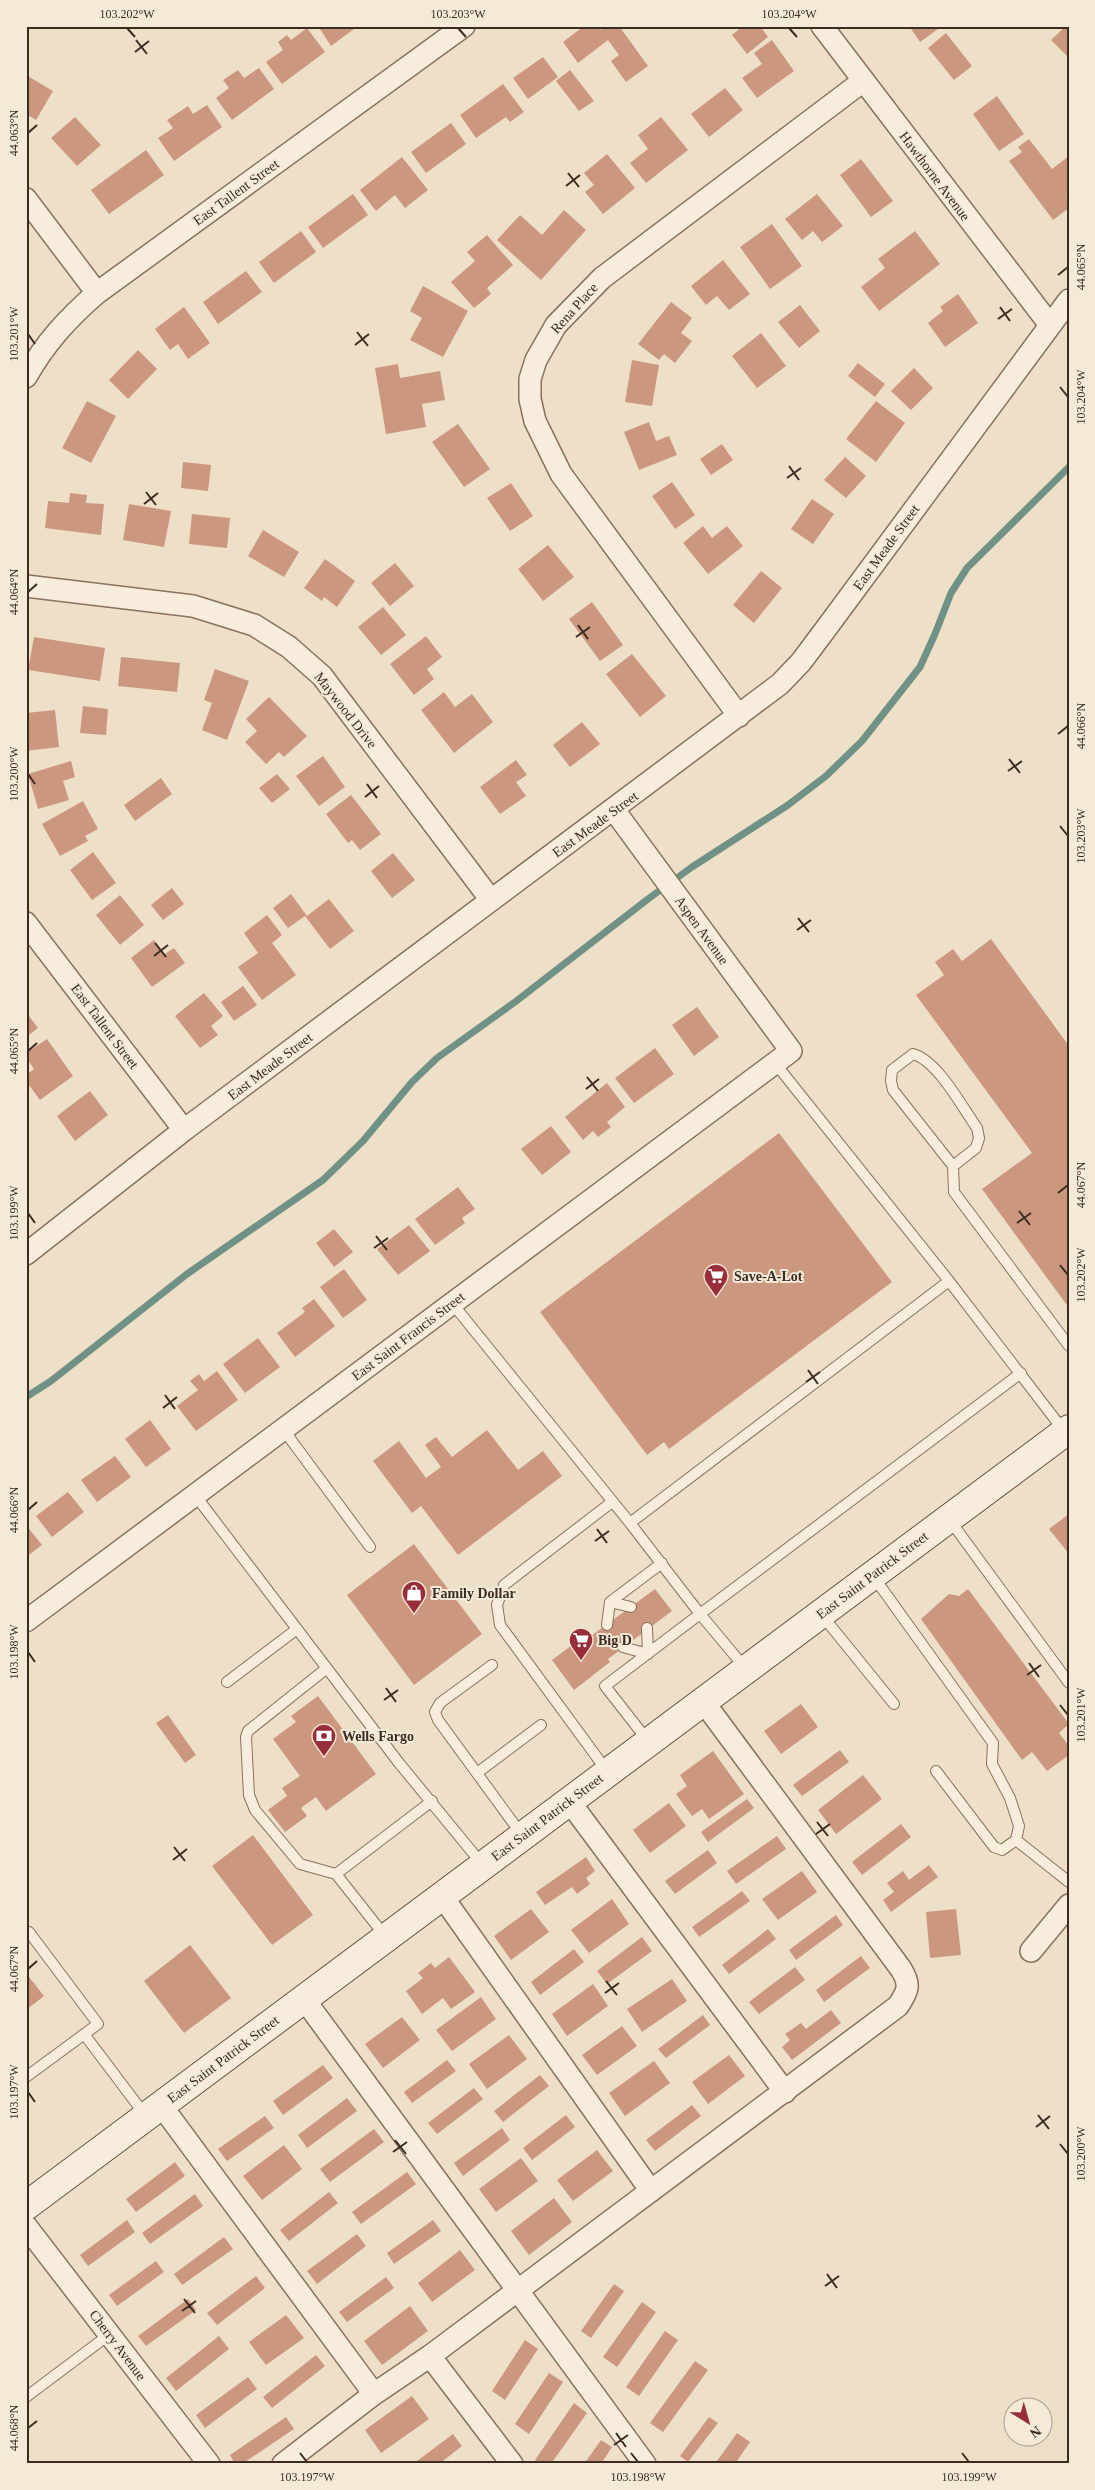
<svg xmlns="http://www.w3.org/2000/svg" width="1095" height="2490" viewBox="0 0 1095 2490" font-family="Georgia,serif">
  <rect width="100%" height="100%" fill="#eedfc8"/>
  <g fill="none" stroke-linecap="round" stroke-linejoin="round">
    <path stroke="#709185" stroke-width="7" d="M26,1397L51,1381L187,1274L323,1180L363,1141L412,1082L437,1058L515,1002L648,899L692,867L788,805L826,776L862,741L920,667L935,634L951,593L967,568L1069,467"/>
  </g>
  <path fill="#cb987f" d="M318,26H358L331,46Z
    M584,26H598L601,30L605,26H619L648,66L626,82L611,61L619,55L608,40L578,63L563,42Z
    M743,26H760L768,37L747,54L732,35Z
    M909,26H942L920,42Z
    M1066,26H1069V58L1051,40Z
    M307,28L325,52L282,84L266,62L283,50L278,42L287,35L291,40Z
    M946,33L972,66L954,80L928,48Z
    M772,40L794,71L757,98L742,78L762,64L754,53Z
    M543,57L558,77L528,99L513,78Z
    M259,68L274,89L232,120L216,98L229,88L223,80L238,70L244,78Z
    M570,70L594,101L579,111L556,81Z
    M26,75L53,91L36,120L26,114Z
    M503,84L524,112L510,122L506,117L476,138L460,115Z
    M725,88L743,110L709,137L691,114Z
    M997,96L1024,134L999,151L973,114Z
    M207,105L222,127L174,161L158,138L173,128L167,120L188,106L193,114Z
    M75,117L101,145L77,166L51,138Z
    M661,117L688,150L646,183L630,163L648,149L638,135Z
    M451,123L466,144L426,173L411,152Z
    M1029,139L1052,169L1069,156V192L1066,194L1069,198V208L1053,220L1009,161L1022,152L1018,147Z
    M146,150L164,175L109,214L91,190Z
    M607,154L635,188L603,214L585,192L594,185L584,173Z
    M402,157L428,190L405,208L395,195L376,211L360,190Z
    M861,159L893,201L871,217L840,175Z
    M353,194L368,215L323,248L308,227Z
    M817,194L843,226L822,242L813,231L802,240L785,219Z
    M564,210L586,230L541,280L497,240L520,215L542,235Z
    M772,224L802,266L770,289L740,247Z
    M301,231L316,252L274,283L259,262Z
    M915,231L940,264L879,311L861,287L885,268L878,259Z
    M487,235L513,265L487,288L491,294L474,308L451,282L475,261L467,252Z
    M723,260L750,294L729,310L717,296L706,305L691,286Z
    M246,271L262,292L218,324L203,302Z
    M423,286L468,311L443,357L410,340L422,318L410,311Z
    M958,294L978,323L945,347L928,323L943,311L940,307Z
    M671,302L692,318L681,333L692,341L675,363L664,354L659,360L638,344Z
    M800,305L820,331L799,348L778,322Z
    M184,307L210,343L188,359L178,344L170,350L155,329Z
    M761,333L786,366L757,388L732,356Z
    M138,350L157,369L128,399L109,380Z
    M632,360L659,365L652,406L625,402Z
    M858,363L885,384L875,397L848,376Z
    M398,364L400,378L440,371L445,400L422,404L426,427L386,434L375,368Z
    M914,368L933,388L911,410L891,391Z
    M87,401L116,416L91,463L62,448Z
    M876,401L905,423L876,462L846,439Z
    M649,422L656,441L669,436L677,455L639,470L624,432Z
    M458,424L490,469L464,487L432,442Z
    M722,444L733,460L711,475L700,459Z
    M845,457L866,476L846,498L824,480Z
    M183,462L211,465L208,491L181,488Z
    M672,482L695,515L675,529L652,496Z
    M511,483L533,516L510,531L487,498Z
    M70,493L87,495L86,503L104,504L101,535L45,528L48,501L69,503Z
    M812,499L834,514L813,544L791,529Z
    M129,504L171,511L164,547L123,540Z
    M192,514L230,518L227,548L189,544Z
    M703,526L712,538L727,526L743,546L708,574L683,543Z
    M263,530L299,552L284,577L248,556Z
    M548,545L574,577L543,601L518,569Z
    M325,559L355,581L337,607L324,597L322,601L304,588Z
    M395,563L414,586L390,606L371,583Z
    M761,571L782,588L754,623L733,605Z
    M592,602L623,645L600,661L569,619Z
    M383,607L406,635L381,655L358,627Z
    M426,636L442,657L427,669L434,679L414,695L390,664Z
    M34,637L105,648L100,681L28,670Z
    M632,654L666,696L640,717L606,674Z
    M121,657L180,663L177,692L118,686Z
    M215,669L249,681L227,740L202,730L212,703L204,700Z
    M444,692L455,707L472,694L493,722L454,753L421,710Z
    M269,697L307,736L284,757L279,752L266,764L245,742L257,731L246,719Z
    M83,706L108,709L106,735L80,733Z
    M55,710L59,747L26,751V713Z
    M582,722L600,744L570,767L553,745Z
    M323,756L345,787L319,806L296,776Z
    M516,760L527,775L516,782L526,796L500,814L480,787Z
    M71,761L75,777L63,781L69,800L38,809L28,774Z
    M277,774L290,789L272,803L259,788Z
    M161,778L172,794L135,821L124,805Z
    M351,795L381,834L360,850L352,840L348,843L326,814Z
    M83,801L98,829L85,836L88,841L60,856L42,824Z
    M93,852L116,883L92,900L70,870Z
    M393,853L415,880L392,898L371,871Z
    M172,888L184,904L163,920L151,905Z
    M291,894L307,916L329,899L354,931L330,949L305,916L288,928L273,908Z
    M120,895L144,925L120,945L96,915Z
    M267,915L282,935L272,943L296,975L262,1000L238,967L258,953L244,933Z
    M991,939L1069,1046V1308L982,1189L1032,1153L916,995L944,975L935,962L953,949L962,961Z
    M154,940L165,954L174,948L185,963L152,987L131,958Z
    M243,986L257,1005L234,1021L221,1002Z
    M204,993L223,1016L211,1026L218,1035L200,1048L175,1016Z
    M697,1007L719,1037L694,1056L672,1025Z
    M26,1012L38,1028L26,1037Z
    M47,1039L73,1076L40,1100L26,1081V1075L34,1069L26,1057V1053Z
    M655,1048L674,1074L634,1103L615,1078Z
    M607,1083L625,1107L607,1122L611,1127L598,1137L593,1131L583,1140L565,1117Z
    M90,1091L108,1115L75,1141L57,1116Z
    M551,1126L571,1152L542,1175L521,1149Z
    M779,1133L892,1282L669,1449L664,1442L647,1455L540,1312Z
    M458,1187L475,1209L462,1218L465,1223L435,1245L415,1219Z
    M409,1225L430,1251L398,1275L377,1249Z
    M334,1229L353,1252L334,1267L316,1243Z
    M344,1269L367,1300L343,1318L320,1287Z
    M314,1299L335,1326L295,1357L277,1333L305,1312L302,1308Z
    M258,1338L280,1367L245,1393L223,1364Z
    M217,1371L238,1400L196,1431L177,1406L198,1390L190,1381L199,1374L204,1381Z
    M150,1420L171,1449L146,1467L125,1439Z
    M487,1430L518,1470L543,1451L562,1476L458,1555L421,1506L412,1513L373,1461L399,1441L426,1478L441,1467L425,1445L436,1437L452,1457Z
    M115,1456L131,1477L97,1502L81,1480Z
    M68,1492L84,1512L52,1537L36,1516Z
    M1069,1514V1554L1049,1529Z
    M26,1525L42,1545L26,1557Z
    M414,1544L482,1634L414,1685L347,1595Z
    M655,1589L672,1611L608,1659L610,1662L574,1690L552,1660L588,1633L591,1636Z
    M968,1589L1069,1724L1059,1733L1069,1746V1755L1047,1771L1032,1752L1022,1760L921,1619L949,1594L959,1596Z
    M318,1696L376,1774L326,1811L316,1797L301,1808L307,1816L285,1832L268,1810L287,1796L282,1788L300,1776L273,1739L296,1722L291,1716Z
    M801,1704L818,1727L781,1754L764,1731Z
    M168,1715L196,1755L185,1763L156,1723Z
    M840,1750L849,1762L802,1796L793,1785Z
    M713,1751L744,1794L709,1819L702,1809L692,1816L676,1794L687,1786L680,1775Z
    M863,1775L882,1799L836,1834L818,1810Z
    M747,1799L754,1808L708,1842L701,1832Z
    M669,1803L686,1826L650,1853L633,1830Z
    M901,1824L911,1837L862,1875L852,1862Z
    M253,1835L313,1915L272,1945L212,1866Z
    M777,1836L786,1849L736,1884L727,1871Z
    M708,1850L717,1863L675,1894L665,1881Z
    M586,1857L595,1871L586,1878L590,1884L577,1894L572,1887L545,1905L536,1892Z
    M929,1865L938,1877L891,1912L883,1900L894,1892L887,1883L903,1871L909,1880Z
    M802,1871L817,1892L778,1920L762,1899Z
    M742,1891L750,1901L699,1937L692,1927Z
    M612,1899L629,1924L589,1953L571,1930Z
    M531,1909L549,1932L511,1960L494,1936Z
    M956,1909L961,1955L930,1958L926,1912Z
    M836,1915L843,1925L796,1960L789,1950Z
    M768,1929L776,1939L729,1974L722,1965Z
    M642,1937L652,1951L607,1984L597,1971Z
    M190,1945L231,1998L184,2033L144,1981Z
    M574,1949L584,1962L540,1995L531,1982Z
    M861,1956L870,1968L824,2002L816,1990Z
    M449,1957L475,1992L451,2009L443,1998L422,2014L406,1991L423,1978L418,1973L431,1963L435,1968Z
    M795,1967L805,1980L759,2014L749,2002Z
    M26,1973L44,1996L26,2010Z
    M672,1979L687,2001L642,2032L627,2009Z
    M593,1984L608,2006L567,2036L552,2014Z
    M481,1997L496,2019L452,2051L436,2030Z
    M831,2010L841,2023L792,2060L782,2047L790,2040L785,2034L801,2023L806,2029Z
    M703,2015L710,2025L666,2058L658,2049Z
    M402,2017L420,2040L383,2068L365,2044Z
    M622,2026L637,2046L597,2075L582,2055Z
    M509,2035L527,2059L487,2089L469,2064Z
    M729,2055L745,2076L708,2104L692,2082Z
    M447,2060L456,2071L412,2103L404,2092Z
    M654,2061L670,2083L625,2116L609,2093Z
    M323,2065L333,2078L283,2115L273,2101Z
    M540,2075L549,2086L503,2122L494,2111Z
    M474,2088L483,2099L437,2134L428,2123Z
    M347,2098L357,2111L307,2148L298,2135Z
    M692,2105L701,2116L655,2151L646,2140Z
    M566,2115L575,2127L532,2160L523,2148Z
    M265,2116L274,2128L227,2161L218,2149Z
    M502,2128L510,2140L463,2176L454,2163Z
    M374,2129L384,2142L330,2182L320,2169Z
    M284,2145L302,2169L262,2200L243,2176Z
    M597,2150L613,2171L573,2201L557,2180Z
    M521,2158L538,2181L496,2212L479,2189Z
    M175,2162L185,2176L136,2212L126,2199Z
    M407,2172L416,2184L361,2224L352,2212Z
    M329,2192L338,2203L289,2241L280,2230Z
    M195,2194L203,2206L150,2244L142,2233Z
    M554,2198L572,2222L529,2255L511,2231Z
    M127,2220L135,2232L88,2266L80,2255Z
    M433,2220L441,2231L394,2264L387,2253Z
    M357,2234L366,2246L317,2284L307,2271Z
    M224,2237L233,2249L182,2285L174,2274Z
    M460,2250L475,2270L432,2302L418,2283Z
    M156,2261L164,2272L117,2306L109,2295Z
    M256,2276L265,2288L217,2325L207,2313Z
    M386,2277L394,2288L347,2322L339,2312Z
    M614,2284L624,2291L591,2338L581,2331Z
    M188,2299L196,2310L146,2346L138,2336Z
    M642,2302L656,2312L617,2367L603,2357Z
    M410,2306L428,2331L382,2365L364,2341Z
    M286,2315L304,2338L266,2365L249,2342Z
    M665,2331L678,2340L639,2396L626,2387Z
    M219,2336L229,2349L176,2391L166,2378Z
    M525,2340L538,2349L505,2400L492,2391Z
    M316,2355L325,2366L272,2408L263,2397Z
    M695,2361L708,2370L663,2432L650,2423Z
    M549,2373L563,2382L529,2434L515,2424Z
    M248,2377L257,2389L205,2428L196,2415Z
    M412,2396L429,2419L381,2453L365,2430Z
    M574,2403L587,2413L551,2464H540L535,2460Z
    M286,2417L294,2429L242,2464H235L230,2455Z
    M709,2417L718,2423L688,2462L680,2456Z
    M737,2433L750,2442L735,2464H715Z
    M453,2434L462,2446L439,2464H413Z
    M601,2440L612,2447L601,2464H584Z"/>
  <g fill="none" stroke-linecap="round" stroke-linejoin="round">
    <defs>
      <path id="service" d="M775,1063L949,1281L1064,1431
        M953,1166L976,1148L979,1138L977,1128C962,1107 938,1061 913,1054L892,1070L891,1081L893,1090L953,1166L954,1192L1069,1346
        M949,1281L630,1523L700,1614L1021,1373
        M452,1303L630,1523
        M283,1429L370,1547
        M195,1495L399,1763L482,1864
        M949,1519L1069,1683
        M873,1576L993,1743L992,1764L1010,1798L1019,1826L1016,1840L1069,1882
        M610,1602L631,1607
        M821,1614L894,1704
        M607,1625L610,1602L662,1563
        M623,1647L648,1654L647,1628
        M492,1665L440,1703L435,1712L438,1720L522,1835
        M327,1668L248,1731L246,1737L249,1795L255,1810L300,1864L336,1874L385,1936
        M227,1682L297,1629
        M648,1741L605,1686L700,1614L746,1669
        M607,1771L500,1625L497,1605L504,1585L612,1502
        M936,1771L994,1847L1002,1850L1016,1840
        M477,1773L541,1725
        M336,1874L432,1801
        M84,2034L145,2115
        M26,2077L98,2024L29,1932
        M26,2397L110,2334"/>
      <path id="minor" d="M822,26L1050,325
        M26,199L97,293
        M26,377C45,343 68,318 97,293L464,26
        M26,586L193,606L254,625L289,647L322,676L491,900
        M739,716L561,474L535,421L530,399V379L536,360L556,325L602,278L863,81
        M26,923L184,1130
        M26,1254L184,1130L780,684L801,662L825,630L1069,300
        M26,1621L791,1051L614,810
        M569,1801L785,2092
        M442,1896L651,2191
        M1031,1951L1069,1905
        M304,1999L645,2464
        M161,2105L374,2394
        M26,2226L209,2464
        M430,2356L512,2464
        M283,2464L374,2394L430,2356L898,2006C908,1991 911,1985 901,1969L703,1701"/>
      <path id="secondary" d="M26,2206L1069,1429"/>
    </defs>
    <use href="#service" stroke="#8a715d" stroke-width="12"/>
    <use href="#minor" stroke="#8a715d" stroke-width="24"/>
    <use href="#secondary" stroke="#6c5240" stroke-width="30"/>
    <use href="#service" stroke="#f8eddc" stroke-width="10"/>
    <use href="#minor" stroke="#f8eddc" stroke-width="21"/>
    <use href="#secondary" stroke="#f8eddc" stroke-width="28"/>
  </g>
  <path fill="none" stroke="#3b2b21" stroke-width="2" d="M127,28L135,37M458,28L466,37M789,28L797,37M136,40L147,54M135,52L149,41M28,133L37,125M568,173L579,187M566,186L580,175M1058,275L1068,267M1000,307L1010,321M998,319L1012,309M357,332L368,346M28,334L35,344M355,345L369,334M1060,387L1068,397M789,466L799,480M787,478L801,468M146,492L156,505M144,504L158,493M28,592L37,584M578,625L588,639M576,637L590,627M1058,734L1068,726M1009,759L1020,773M1008,771L1022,761M28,774L35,784M367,784L377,798M365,797L379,786M1060,826L1068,836M798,918L809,932M797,930L811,920M155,943L166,957M154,956L168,945M28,1051L37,1043M587,1077L598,1091M586,1089L599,1079M1058,1193L1068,1185M1019,1211L1030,1225M28,1213L35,1223M1017,1223L1031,1213M376,1236L387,1250M374,1248L388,1238M1060,1265L1068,1275M808,1370L818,1384M806,1382L820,1372M165,1395L175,1409M163,1408L177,1397M28,1510L37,1502M597,1529L607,1543M595,1541L609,1531M28,1652L35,1662M1029,1663L1039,1677M1027,1675L1041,1665M386,1688L396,1702M384,1700L398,1690M1060,1705L1068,1715M817,1822L828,1836M816,1834L830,1824M174,1847L185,1861M173,1860L187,1849M28,1969L37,1961M606,1981L617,1995M605,1993L619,1983M28,2092L35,2102M1038,2115L1049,2129M1036,2127L1050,2116M395,2140L406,2154M1060,2144L1068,2154M393,2152L407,2142M827,2274L837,2288M825,2286L839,2276M184,2299L195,2313M182,2311L196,2301M28,2428L37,2421M616,2433L626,2447M614,2445L628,2435M300,2453L307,2462M631,2453L638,2462M962,2453L969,2462"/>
  <defs>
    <symbol id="supermarket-pin" viewBox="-11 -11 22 30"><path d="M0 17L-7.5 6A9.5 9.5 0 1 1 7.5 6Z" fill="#982e39" stroke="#f5ead8"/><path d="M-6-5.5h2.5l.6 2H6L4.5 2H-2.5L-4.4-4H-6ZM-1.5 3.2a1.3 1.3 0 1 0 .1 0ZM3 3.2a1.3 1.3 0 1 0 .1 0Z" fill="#fff"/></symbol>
    <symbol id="shop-pin" viewBox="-11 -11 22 30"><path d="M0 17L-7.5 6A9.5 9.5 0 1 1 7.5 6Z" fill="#982e39" stroke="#f5ead8"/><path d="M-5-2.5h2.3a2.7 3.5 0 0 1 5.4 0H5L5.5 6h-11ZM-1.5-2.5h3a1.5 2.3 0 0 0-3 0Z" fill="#fff"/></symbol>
    <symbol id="bank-pin" viewBox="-11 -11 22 30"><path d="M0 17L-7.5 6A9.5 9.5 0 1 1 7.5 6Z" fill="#982e39" stroke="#f5ead8"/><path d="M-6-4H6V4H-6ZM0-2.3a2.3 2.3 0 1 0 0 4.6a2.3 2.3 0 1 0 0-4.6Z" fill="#fff"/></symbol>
  </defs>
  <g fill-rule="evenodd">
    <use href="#supermarket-pin" x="702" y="1262" width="28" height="38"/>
    <use href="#shop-pin" x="400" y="1579" width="28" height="38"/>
    <use href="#supermarket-pin" x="567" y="1626" width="28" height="38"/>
    <use href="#bank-pin" x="310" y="1722" width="28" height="38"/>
  </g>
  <g text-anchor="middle" stroke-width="4" stroke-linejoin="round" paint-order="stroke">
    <g font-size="14" fill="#3b2b21" stroke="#f5ead8">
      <text transform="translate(935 176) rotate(53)" y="5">Hawthorne Avenue</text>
      <text transform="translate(236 192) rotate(-36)" y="5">East Tallent Street</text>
      <text transform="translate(574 308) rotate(-48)" y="5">Rena Place</text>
      <text transform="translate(886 547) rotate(-54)" y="5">East Meade Street</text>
      <text transform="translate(346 710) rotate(52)" y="5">Maywood Drive</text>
      <text transform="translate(595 824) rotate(-36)" y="5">East Meade Street</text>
      <text transform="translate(702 930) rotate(54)" y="5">Aspen Avenue</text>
      <text transform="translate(105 1026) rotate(53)" y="5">East Tallent Street</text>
      <text transform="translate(270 1066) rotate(-37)" y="5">East Meade Street</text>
      <text transform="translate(408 1336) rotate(-37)" y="5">East Saint Francis Street</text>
      <text transform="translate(872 1575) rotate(-37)" y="5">East Saint Patrick Street</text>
      <text transform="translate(547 1817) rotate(-37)" y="5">East Saint Patrick Street</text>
      <text transform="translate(223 2059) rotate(-37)" y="5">East Saint Patrick Street</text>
      <text transform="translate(118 2345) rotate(53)" y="5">Cherry Avenue</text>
    </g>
    <g font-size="14" font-weight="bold" fill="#3b2b21" stroke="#f5ead8" text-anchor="start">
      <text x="734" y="1281">Save-A-Lot</text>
      <text x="432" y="1598">Family Dollar</text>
      <text x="598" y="1645">Big D</text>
      <text x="342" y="1741">Wells Fargo</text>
    </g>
  </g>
  <rect width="1095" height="2490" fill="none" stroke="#f5ead8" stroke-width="55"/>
  <g transform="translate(1028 2422) rotate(143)"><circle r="24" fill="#f5ead8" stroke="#ab9e8f"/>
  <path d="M0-4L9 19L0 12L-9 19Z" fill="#982e39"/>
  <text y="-8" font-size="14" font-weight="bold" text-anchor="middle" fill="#3b2b21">N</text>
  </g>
  <rect x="28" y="28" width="1040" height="2434" fill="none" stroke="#3b2b21" stroke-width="2"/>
  <g font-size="12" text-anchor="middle" fill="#3b2b21">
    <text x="127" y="18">103.202°W</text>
    <text x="458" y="18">103.203°W</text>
    <text x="789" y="18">103.204°W</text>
    <text transform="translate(14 133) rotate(-90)" y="4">44.063°N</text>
    <text transform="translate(1081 267) rotate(-90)" y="4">44.065°N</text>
    <text transform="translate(14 334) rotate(-90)" y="4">103.201°W</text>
    <text transform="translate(1081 397) rotate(-90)" y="4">103.204°W</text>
    <text transform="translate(14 592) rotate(-90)" y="4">44.064°N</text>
    <text transform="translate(1081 726) rotate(-90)" y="4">44.066°N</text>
    <text transform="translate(14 774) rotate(-90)" y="4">103.200°W</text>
    <text transform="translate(1081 836) rotate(-90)" y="4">103.203°W</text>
    <text transform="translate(14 1051) rotate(-90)" y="4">44.065°N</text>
    <text transform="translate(1081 1185) rotate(-90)" y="4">44.067°N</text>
    <text transform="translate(14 1213) rotate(-90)" y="4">103.199°W</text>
    <text transform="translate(1081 1275) rotate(-90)" y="4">103.202°W</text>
    <text transform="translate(14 1510) rotate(-90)" y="4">44.066°N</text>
    <text transform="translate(14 1652) rotate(-90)" y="4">103.198°W</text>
    <text transform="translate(1081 1715) rotate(-90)" y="4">103.201°W</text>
    <text transform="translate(14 1969) rotate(-90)" y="4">44.067°N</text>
    <text transform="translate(14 2092) rotate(-90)" y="4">103.197°W</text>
    <text transform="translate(1081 2154) rotate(-90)" y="4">103.200°W</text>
    <text transform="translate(14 2428) rotate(-90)" y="4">44.068°N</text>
    <text x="307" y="2481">103.197°W</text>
    <text x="638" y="2481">103.198°W</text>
    <text x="969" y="2481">103.199°W</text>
  </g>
</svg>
